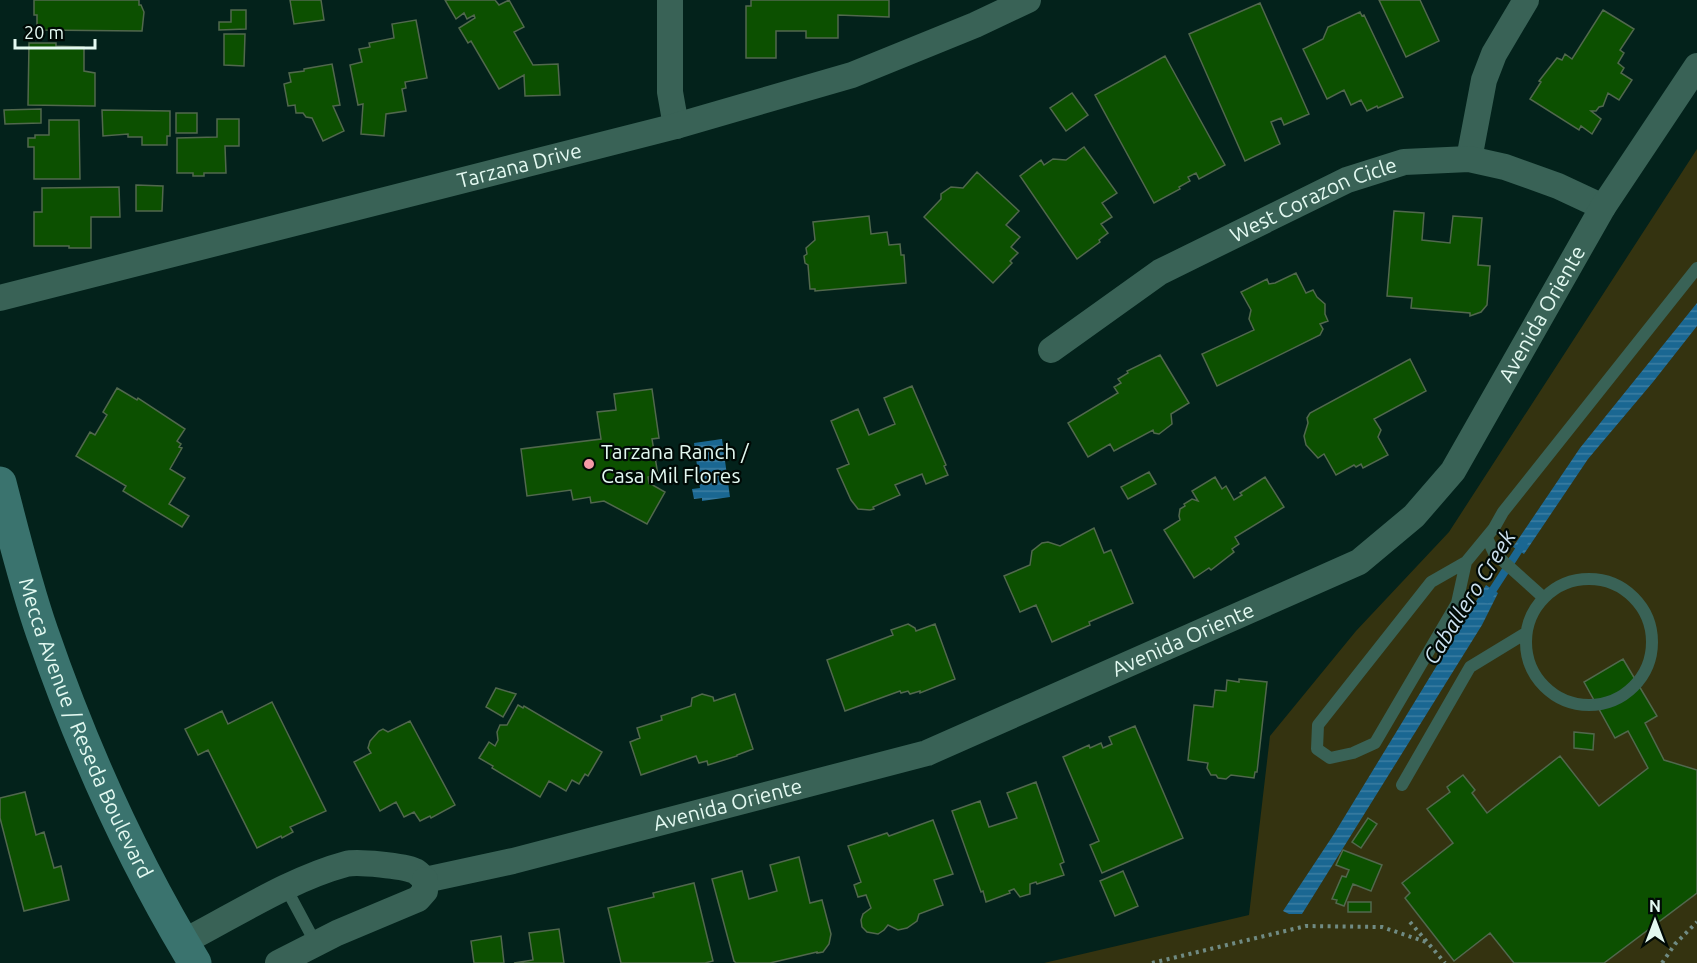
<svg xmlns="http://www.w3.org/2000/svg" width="1697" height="963" viewBox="0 0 1697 963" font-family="Ubuntu,sans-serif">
  <defs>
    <pattern id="water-rules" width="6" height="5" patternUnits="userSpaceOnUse" patternTransform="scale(1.5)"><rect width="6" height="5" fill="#1a6792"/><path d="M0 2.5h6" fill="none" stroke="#3b7ea2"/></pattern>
  </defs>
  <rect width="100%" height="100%" fill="#03221b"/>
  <path fill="#343310" d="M1697,149V963H1044L1249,915L1270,736L1356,631L1449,532Z"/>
  <path fill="url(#water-rules)" d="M1697,303V326L1653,382L1588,459L1524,554L1513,547L1580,448Z
    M722,439L730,497L702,501V498L694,499L692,489L700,488L694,443Z
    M1486,585L1498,593L1482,625L1302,914H1289L1283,911L1334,834Z"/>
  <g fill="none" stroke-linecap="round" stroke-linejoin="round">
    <path stroke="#1a6792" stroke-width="8" d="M1487,599L1524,542"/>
  </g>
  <path fill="#0c5000" stroke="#51684d" stroke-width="1.5" d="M34,0H139V5H141L144,12L142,31L37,30V15H34Z
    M290,0H321L324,20L294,24Z
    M445,0H495L499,5L509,0L524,27L514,32L533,65L558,64L560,95L525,96L524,75L499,89L471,41L468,43L459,28L475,18L474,15L467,19L464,13L456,19Z
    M751,0H889V17L838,15V38H806V31H776V58H746V6H751Z
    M1379,0H1420L1439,41L1406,57Z
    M1260,3L1309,114L1284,125L1281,118L1271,122L1280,144L1245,161L1189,34Z
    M231,10H246V29L219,30V22H231Z
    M1603,10L1634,29L1620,50L1624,53L1618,63L1624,68L1621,73L1632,80L1619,100L1608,93L1603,106L1599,107L1596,111H1591L1601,119L1592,134L1581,126L1579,130L1530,99L1541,82L1539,81L1557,58L1562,60L1565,54L1572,59Z
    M1360,12L1362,16L1364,15L1403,97L1378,108L1377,106L1367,111L1361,100L1351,105L1344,90L1327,99L1303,49L1323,39L1328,27Z
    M416,20L427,78L405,82L406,88L402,89L406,111L386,114L384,136L361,134L363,104L358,105L350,65L362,62L359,49L370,47L369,43L394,38L392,24Z
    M224,34H245L244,66L224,65Z
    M29,43H56V46L84,47V71L95,73V106L28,105Z
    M1165,56L1225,165L1199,179L1196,173L1188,177L1190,181L1179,187L1180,189L1154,203L1095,95Z
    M332,64L340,105L333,106L344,131L323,141L312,118L306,117L303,113H296L295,105L288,106L284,84L291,82L289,73L304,71V69Z
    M1072,93L1088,115L1066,131L1050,108Z
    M41,109V123L5,124L4,110Z
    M102,110L170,111V136H167V145H142V137H128V134L103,136Z
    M176,113H197V133H176Z
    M217,119H239V146H225L226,173H204V176H193V173H177V138L217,137Z
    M49,120H79L80,179H34V147H28V138H35V135H49Z
    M1084,147L1117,193L1102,203L1112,217L1101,224L1108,233L1099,240L1100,242L1077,259L1020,176L1041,160L1044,165L1053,159L1066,160Z
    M977,172L1019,211L1006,225L1020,237L1011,247L1018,253L1010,261L1012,263L993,283L924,217L941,199V194L951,187L963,188Z
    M136,185L163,186L162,211H136Z
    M119,187L120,217H91V248H69V246H34V212H42V188Z
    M1394,211L1424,213L1422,240L1450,243L1453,216L1482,218L1478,265L1490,266L1487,305L1481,312L1470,316V313L1411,308L1412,298L1387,296Z
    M869,216L871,234L887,232L889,245L900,244L901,255H904L906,283L815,291V289H810L808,265L805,263L804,256L807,254L806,248L815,240L813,222Z
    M1296,273L1306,293L1313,290L1317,297L1325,304V314L1328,321L1320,324L1323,329L1320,335L1217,386L1202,354L1254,330L1249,319L1251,310L1241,292L1267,279L1269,284L1275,283Z
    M1160,355L1189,403L1171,414L1172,424L1159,434L1154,433L1153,430L1114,451L1110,444L1088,457L1068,423L1118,393L1114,387L1121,383L1118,379L1128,373L1127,371Z
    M1410,359L1426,391L1374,419L1381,430L1378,437L1388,455L1363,468L1361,464L1356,467L1354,465L1336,475L1324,454L1318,458L1306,445L1304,436L1308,423L1307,418L1310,413Z
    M912,386L946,465L944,466L948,475L926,484L922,474L895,485L900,495L873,507L874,509L870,510L858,509L851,500L837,469L849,464L831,421L858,409L869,435L895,424L884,398Z
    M117,388L137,400L138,398L185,429L177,441L181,444L179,447L182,448L170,469L185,478L169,504L189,516L182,527L123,491L126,486L76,456L90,432L95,435L107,415L103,412Z
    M652,389L659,438L652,439L658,475L648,477L649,483L665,492L647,524L604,501L591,503L590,497L573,500L571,490L527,496L521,449L601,439L597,412L616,410L614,394Z
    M1149,472L1156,484L1128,499L1121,487Z
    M1215,477L1222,489L1226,486L1234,500L1242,495L1240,493L1265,477L1284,507L1235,537L1239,544L1232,549L1234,552L1211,570L1209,568L1194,578L1164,530L1180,520L1179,516L1180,509L1185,506L1184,504L1192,499L1198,501L1192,491Z
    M1094,528L1104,553L1111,550L1133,603L1089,622L1090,625L1052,642L1036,605L1020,612L1004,576L1030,565L1032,551L1042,543L1048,542L1060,546Z
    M908,624L915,628L916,631L935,624L955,679L920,693V691L910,694L908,691L901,693L900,691L845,711L827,660L893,635L891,630Z
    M1623,659L1657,716L1645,723L1664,760L1697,770V893L1604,963H1514L1490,933L1454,961L1405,898L1410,893L1402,883L1453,843L1427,809L1450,792L1447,787L1463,775L1475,790L1472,793L1487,813L1560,756L1599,806L1648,768L1628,731L1615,738L1584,682Z
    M1239,679L1267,682L1257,772H1255L1254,778L1231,775L1226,779L1218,778L1216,775H1211L1207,768L1208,763L1188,760L1194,705L1213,707L1215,690L1226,691L1227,680L1239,682Z
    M496,688L516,694L503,717L486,707Z
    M702,694L713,697L714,701L735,694L753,749L737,755V756L708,765L707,761L699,763L696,756L641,775L630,742L640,738L637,728L662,720L661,716L691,706L692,698Z
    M272,702L326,811L290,827L293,832L282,838L281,836L257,848L208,750L198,755L185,729L222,711L228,724Z
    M518,705L523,708L524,706L602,752L588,776L585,774L579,784L572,780L566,791L549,781L540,797L492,768L493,766L479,758L489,742L495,746L498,740L497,732L500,725H507Z
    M410,721L455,805L431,818L430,816L420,821L414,812L404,817L396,802L380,811L354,762L371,753L368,748L370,741L379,731L383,729L388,732Z
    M1135,726L1183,838L1102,873L1090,845L1099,841L1063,757L1089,745L1090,748L1101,743L1103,748L1112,744L1109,737Z
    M1574,732L1594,734L1593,750L1574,748Z
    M1036,782L1064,862L1060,864L1064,875L1037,884L1036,882L1030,884V894L1020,897L1014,889L1009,891L1010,893L986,902L983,891L981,892L952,811L980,801L989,827L1017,818L1007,793Z
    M25,792L36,835L44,832L54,868L61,866L69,900L24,911L0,818V798Z
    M1368,818L1377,824L1361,848L1352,842Z
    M933,820L953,874L934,880L943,905L919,914L917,921L907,928L898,930L888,925L884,930L878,934L867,932L862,927L861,920L863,914L871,908L866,895L858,897L854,885L861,882L848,846L887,833L889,836Z
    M1343,850L1382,865L1371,891L1353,884L1344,906L1336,903L1337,900L1332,899L1342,876L1346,877L1349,870L1336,865Z
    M799,857L810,903L822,900L831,934L829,944L823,952L817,953V952L770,963H736L734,961L712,879L742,871L749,899L777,891L770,865Z
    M1123,871L1138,906L1115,916L1100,881Z
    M694,883L713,961L705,963H621L608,908L654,897L653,893Z
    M1348,902H1371V912H1348Z
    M559,929L564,963H514L533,960L529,933Z
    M501,936L504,963H474L471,941Z"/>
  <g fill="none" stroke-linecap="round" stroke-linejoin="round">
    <path stroke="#708b83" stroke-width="4" stroke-dasharray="3 4.5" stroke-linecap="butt" d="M1410,922L1445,963
      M1152,963L1306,926L1382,927L1429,943
      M1662,963L1675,944L1697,922"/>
    <path stroke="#396256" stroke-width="12" d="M1487,538L1494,553L1544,598
      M1466,562L1457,603L1375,743L1353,753L1330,758L1317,749L1318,725L1431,582L1466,562L1494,528L1503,512L1697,268
      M1526 642a63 63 0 1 1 126 0a63 63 0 1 1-126 0Z
      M1402,785L1470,667L1526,633
      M286,888L316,944"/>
    <g stroke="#396256" stroke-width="26">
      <path d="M670,0V92L676,126"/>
      <path d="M1469,159L1484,80L1494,54L1526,0"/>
      <path id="s1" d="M0,298L676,126L852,75L975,25L1028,0"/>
      <path id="s2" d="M1051,350L1160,272L1347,180L1404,162L1469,159L1505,167L1558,186L1603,207"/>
      <path id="s3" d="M425,880L513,861L927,753L1359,562L1414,516L1453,471L1603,207L1697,66"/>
      <path d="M183,942C234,916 290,879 346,864C357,861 404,866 415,871C419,873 422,877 425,880"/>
      <path d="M278,963L337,933L418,899L425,891V880"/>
    </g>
    <path stroke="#3a736e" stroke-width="33" id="s4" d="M0,483C13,533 25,583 42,632C81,745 133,861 195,963"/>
  </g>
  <circle fill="#f49aa6" stroke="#000a06" stroke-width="2" cx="589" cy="464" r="6"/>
  <g text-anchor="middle" stroke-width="4.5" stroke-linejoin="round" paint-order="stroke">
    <g font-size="21" fill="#e3f9f1" stroke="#000a06">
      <text dy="7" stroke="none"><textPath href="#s1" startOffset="536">Tarzana Drive</textPath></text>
      <text dy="7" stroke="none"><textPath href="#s2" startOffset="304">West Corazon Cicle</textPath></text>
      <text dy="7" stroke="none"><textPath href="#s3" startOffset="1302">Avenida Oriente</textPath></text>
      <text dy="7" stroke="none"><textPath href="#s3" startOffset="798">Avenida Oriente</textPath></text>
      <text dy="7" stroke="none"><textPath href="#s4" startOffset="260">Mecca Avenue / Reseda Boulevard</textPath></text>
      <text dy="7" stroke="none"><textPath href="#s3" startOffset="312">Avenida Oriente</textPath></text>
    </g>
    <g font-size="21" fill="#e3f9f1" stroke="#000a06" text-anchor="start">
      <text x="601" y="459">Tarzana Ranch /<tspan x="601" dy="24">Casa Mil Flores</tspan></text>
    </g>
    <g font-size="22" font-style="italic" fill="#cbe0ef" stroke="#000a06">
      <text transform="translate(1469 597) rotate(-58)" y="8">Caballero Creek</text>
    </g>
  </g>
  <g transform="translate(1655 921)" stroke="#000a06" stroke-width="4.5" paint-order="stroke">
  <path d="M0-4.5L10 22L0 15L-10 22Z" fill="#e3f9f1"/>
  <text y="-9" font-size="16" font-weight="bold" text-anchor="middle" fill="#e3f9f1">N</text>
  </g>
  <path d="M15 39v9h80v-9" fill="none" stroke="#e3f9f1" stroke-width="3"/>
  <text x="24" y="39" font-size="18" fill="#e3f9f1" stroke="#000a06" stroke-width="4.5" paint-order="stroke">20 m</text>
</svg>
